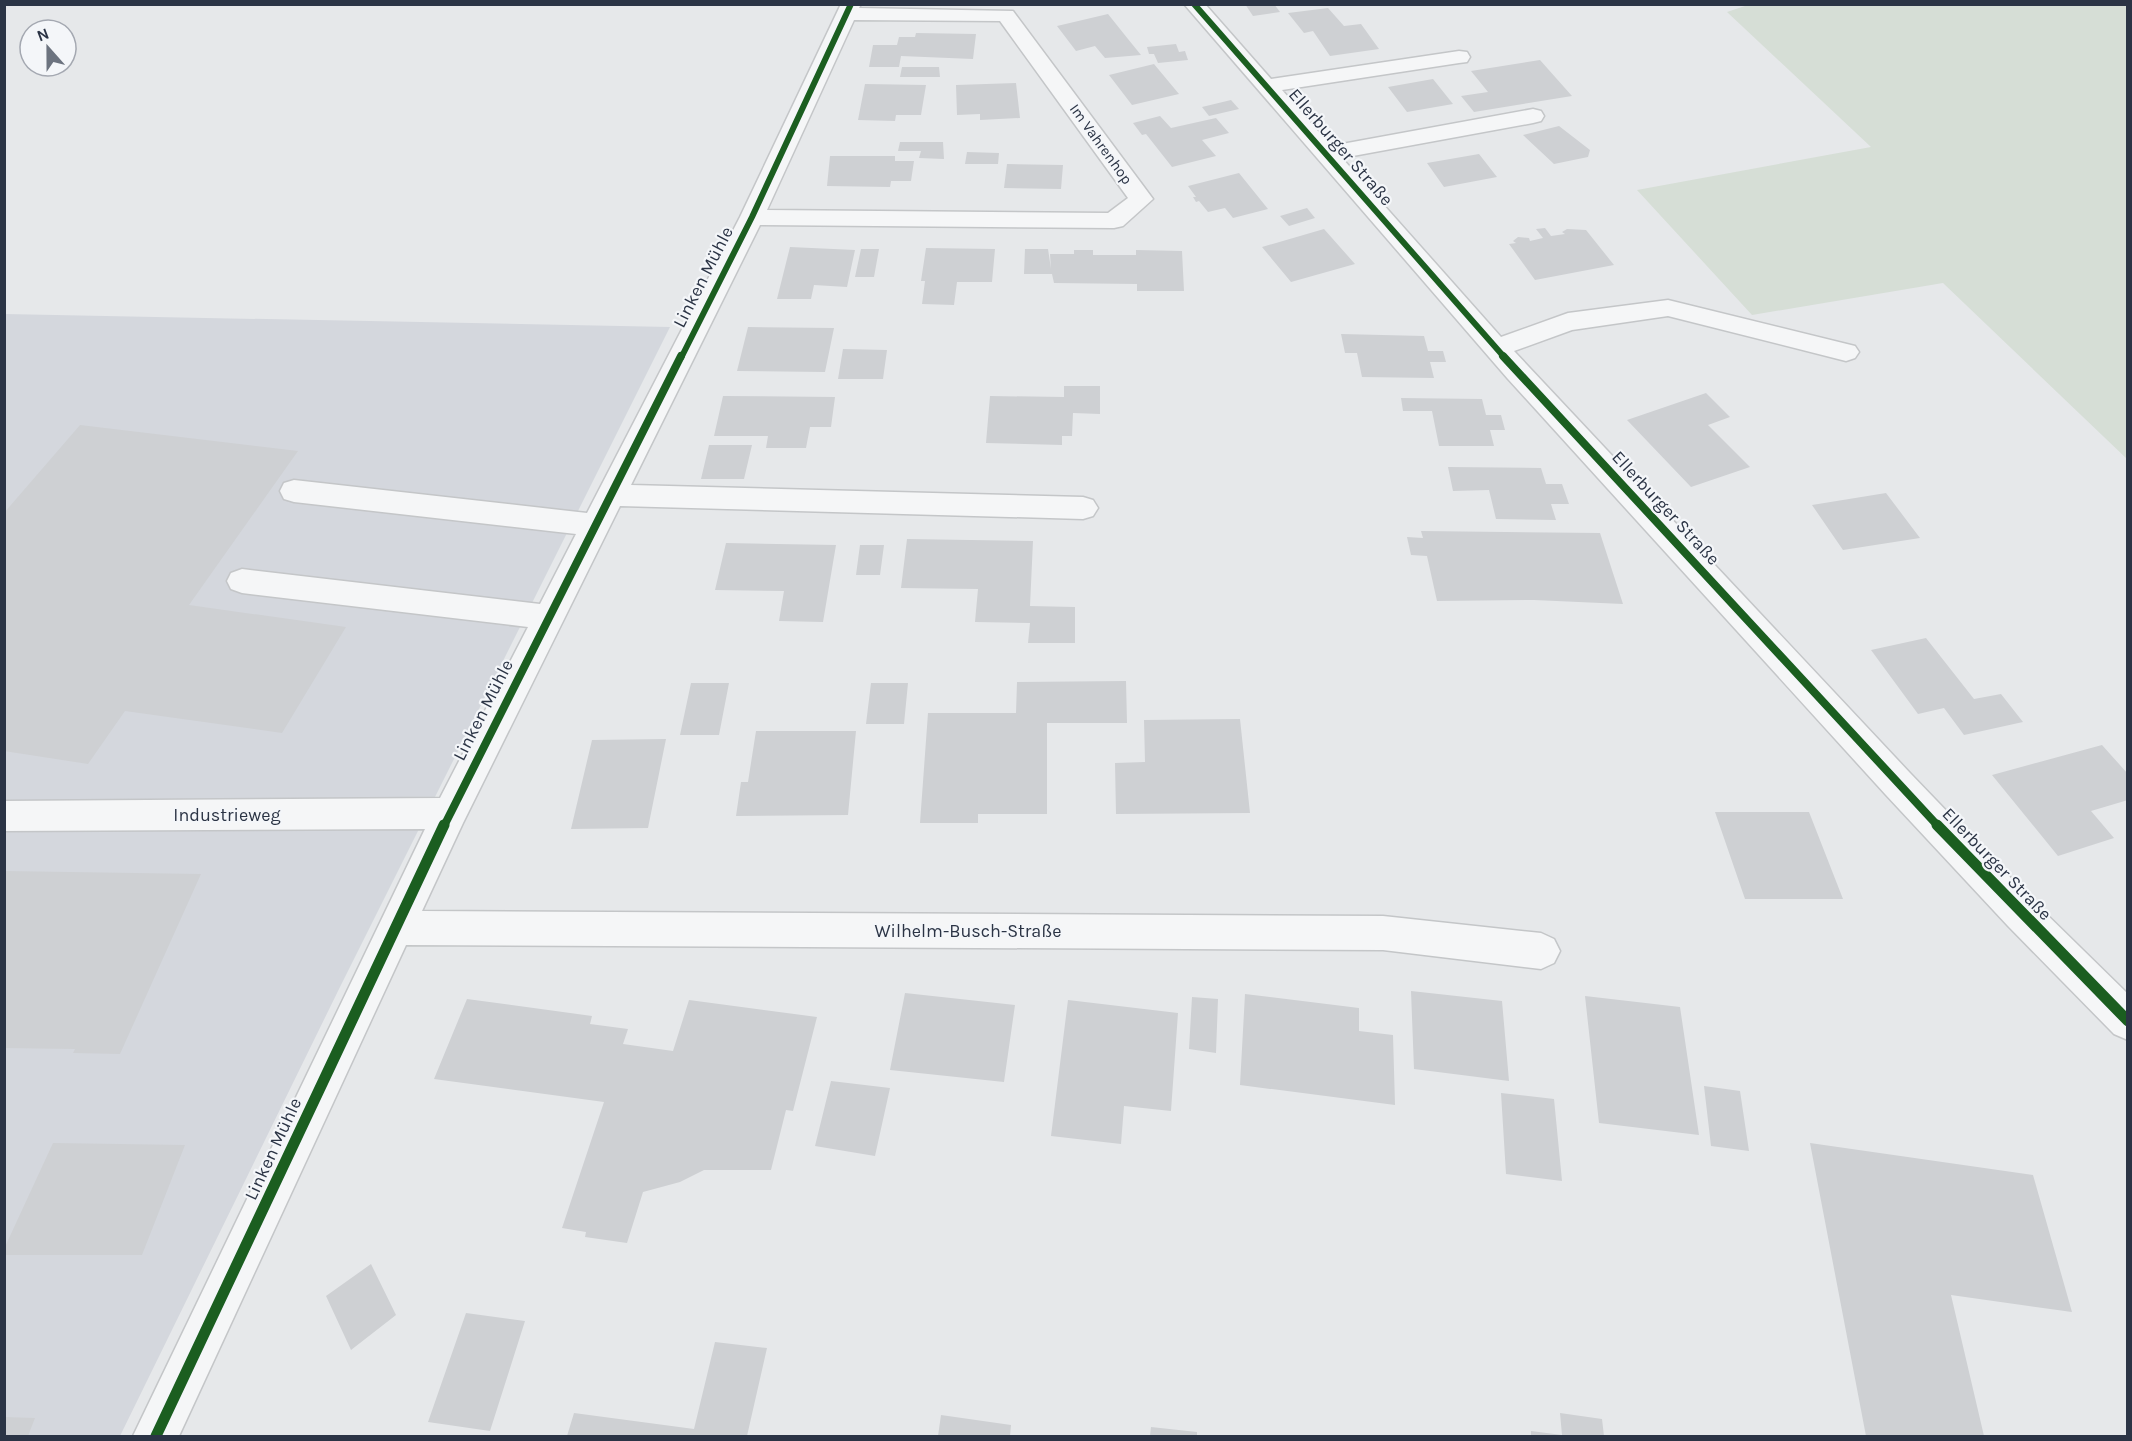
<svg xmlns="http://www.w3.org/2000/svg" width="2132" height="1441" viewBox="0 0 2132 1441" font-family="Karla,sans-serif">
  <rect width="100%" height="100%" fill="#e6e8ea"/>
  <path fill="#d4d7dd" d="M5,314L670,327L339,989L120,1436H5Z"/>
  <path fill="#d6ded6" d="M1748,5H2127V459L1943,283L1752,315L1637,190L1871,147L1727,12Z"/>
  <path fill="#ced0d3" d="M1245,4H1274L1280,12L1253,16Z
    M1328,8L1344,26L1361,24L1379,49L1330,56L1313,31L1304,33L1288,13Z
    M1108,14L1128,39L1141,55L1105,58L1095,46L1076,51L1057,26Z
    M916,33L976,34L973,59L901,56L899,67H869L873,45H897L899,37H915Z
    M1176,44L1179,52L1185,51L1188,60L1158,63L1154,54H1149L1147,47Z
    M1540,60L1572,96L1474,112L1461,96L1488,92L1471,71Z
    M1154,64L1179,94L1132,105L1109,75Z
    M902,67H939L940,77H900Z
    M1433,79L1453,104L1407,112L1388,87Z
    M1016,83L1020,118L980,120V114L957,115L956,85Z
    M865,84L926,85L921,115H896L895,121L858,120Z
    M1231,100L1239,109L1209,116L1202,107Z
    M1160,116L1171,128L1216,118L1229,133L1202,140L1216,156L1172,167L1146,134L1142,135L1133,123Z
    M1559,126L1590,150L1588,157L1554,164L1523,135Z
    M900,142H943L944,159L919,158L921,151H898Z
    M967,152L999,153L998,164H965Z
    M1479,154L1497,177L1444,187L1427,163Z
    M830,156H895V161H914L911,181H891L890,187L827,186Z
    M1007,164L1063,165L1061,189L1004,188Z
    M1239,173L1268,209L1233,218L1225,208L1208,212L1199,201L1196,202L1193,197H1196L1188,186Z
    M1307,208L1315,218L1289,226L1280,216Z
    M1545,228L1551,236L1565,234L1562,232L1567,229L1586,230L1614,265L1535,280L1509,244L1516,243L1513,241L1518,237L1529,238L1530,241L1543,238L1536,229Z
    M1324,229L1355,264L1291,282L1262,247Z
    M790,247L855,250L847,287L814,285L811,299H777Z
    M926,248L995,249L992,282H957L954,305L922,304L925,281H921Z
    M861,249H879L874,277H855Z
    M1025,249H1048L1051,269L1050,254H1074V250H1093V255H1136V250L1182,251L1184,291H1137V284L1054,283L1052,274H1024Z
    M748,327L834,328L825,372L737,371Z
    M1341,334L1424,336L1428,351H1443L1446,362H1430L1434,378L1362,377L1357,353H1345Z
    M843,349L887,350L883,379H838Z
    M1064,386H1100V414L1073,413L1072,436H1062V445L986,443L990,396L1064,397Z
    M1706,393L1730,417L1708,425L1750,467L1691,487L1627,420Z
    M723,396L835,397L831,427H810L806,448H766L768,436H714Z
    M1401,398L1482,399L1486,415H1501L1505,430H1490L1494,446H1439L1432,411H1403Z
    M80,425L298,451L189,605L346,627L282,733L125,711L88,764L4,751V513Z
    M709,445H752L744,479H701Z
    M1448,467L1541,468L1546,484H1562L1569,504H1551L1556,520L1496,519L1489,490L1453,491Z
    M1886,493L1920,538L1843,550L1812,505Z
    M1421,531L1600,533L1623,604L1534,600L1437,601L1427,556L1411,555L1407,537L1423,538Z
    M907,539L1033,541L1030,606L1075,607V643H1028L1030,623L975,622L978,589L901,588Z
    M726,543L836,545L823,622L779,621L784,591L715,590Z
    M860,545H884L880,575H856Z
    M1926,638L1974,699L2001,694L2023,722L1964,735L1944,708L1918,714L1871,650Z
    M1126,681L1127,723H1047V814H978V823H920L928,713H1016L1017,682Z
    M691,683H729L719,735H680Z
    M871,683H908L904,724H866Z
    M1240,719L1250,813L1116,814L1115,763L1145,762L1144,720Z
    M756,731H856L848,815L736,816L741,782H748Z
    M666,739L648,828L571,829L592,740Z
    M2102,745L2128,774V800L2091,811L2114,838L2058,856L1992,775Z
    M1715,812H1809L1843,899H1745Z
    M4,871L201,874L120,1054L73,1053L75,1049L4,1048Z
    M1411,991L1502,1001L1509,1081L1414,1069Z
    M905,993L1015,1005L1004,1082L890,1070Z
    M1245,994L1359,1008V1031L1393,1035L1395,1105L1240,1085Z
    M1585,996L1680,1007L1699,1135L1599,1123Z
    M1192,997L1218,999L1216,1053L1189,1049Z
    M467,999L592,1016L590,1024L628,1029L623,1044L673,1051L689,1000L817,1017L793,1111L786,1110L771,1170H704L680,1182L643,1192L627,1243L585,1237L586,1232L562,1228L604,1102L434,1079Z
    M1068,1000L1178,1013L1171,1111L1124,1106L1121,1144L1051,1136Z
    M831,1081L890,1088L875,1156L815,1146Z
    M1704,1086L1740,1091L1749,1151L1711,1146Z
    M1501,1093L1554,1099L1562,1181L1506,1174Z
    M53,1143L185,1145L142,1255H4V1249Z
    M1810,1143L2033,1175L2072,1312L1951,1295L1984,1436H1866Z
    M371,1264L396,1315L351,1350L326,1296Z
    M466,1313L525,1321L490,1431L428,1422Z
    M715,1342L767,1348L747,1436H567L574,1413L694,1429Z
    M1560,1413L1602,1419L1604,1436H1531V1431L1562,1435Z
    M941,1415L1011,1425L1010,1436H938Z
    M4,1417L35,1418L28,1436H4Z
    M1151,1427L1197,1432V1436H1150Z"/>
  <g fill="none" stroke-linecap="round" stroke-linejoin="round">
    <defs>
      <path id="minor" d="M841,4H861L859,8L1013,11L1153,199L1123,226L1114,228L760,225L631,485L1083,497L1093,500L1098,508L1093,516L1083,519L620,506L463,823L422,911L1383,916L1541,933L1554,939L1560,951L1554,963L1541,969L1383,950L406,945L179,1436H133L425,829L4,831V801L440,798L528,627L242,593L231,589L227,581L231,573L242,569L540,604L576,534L294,502L284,499L280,491L284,483L294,480L587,513L740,217ZM854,20L1000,21L1128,198L1108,213L767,210Z
        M1184,4H1205L1271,79L1459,51L1467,52L1470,57L1467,62L1459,63L1282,90L1331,146L1533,109L1541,111L1544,116L1541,121L1533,123L1342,158L1501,337L1568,313L1668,300L1855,346L1859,352L1855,358L1846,361L1668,316L1572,330L1514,351L1910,773L2034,902L2128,994V1040L2114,1034L2008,926L1886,795L1508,379Z"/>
    </defs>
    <use href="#minor" stroke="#c4c6c8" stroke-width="3"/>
    <use href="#minor" fill="#f5f6f7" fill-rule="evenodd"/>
    <defs>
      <path id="cycleway-far2" d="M1194,4L1505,358
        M681,358L752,217L851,4"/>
      <path id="cycleway-far1" d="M1503,356L1938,826
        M444,826L681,356"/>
      <path id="cycleway" d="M1937,825L2128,1021
        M156,1436L444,825"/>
    </defs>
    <use href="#cycleway-far2" stroke="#f4f6f9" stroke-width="9"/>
    <use href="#cycleway-far1" stroke="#f4f6f9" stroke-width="12"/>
    <use href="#cycleway" stroke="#f4f6f9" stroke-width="15"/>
    <use href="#cycleway-far2" stroke="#1b5e20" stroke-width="6"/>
    <use href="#cycleway-far1" stroke="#1b5e20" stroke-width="8"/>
    <use href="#cycleway" stroke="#1b5e20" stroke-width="11"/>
  </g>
  <g text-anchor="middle" stroke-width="4.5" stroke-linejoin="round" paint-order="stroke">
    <g font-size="15" fill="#2b3445" stroke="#f4f6f9">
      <text transform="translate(1101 144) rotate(54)" y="5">Im Vahrenhop</text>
    </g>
    <g font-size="18" fill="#2b3445" stroke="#f4f6f9">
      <text transform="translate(1341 147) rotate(49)" y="6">Ellerburger Straße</text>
      <text transform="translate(703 277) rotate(-63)" y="6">Linken Mühle</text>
      <text transform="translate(1666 508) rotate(47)" y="6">Ellerburger Straße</text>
      <text transform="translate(483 710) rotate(-63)" y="6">Linken Mühle</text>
      <text x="227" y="821">Industrieweg</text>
      <text transform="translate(1997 864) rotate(46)" y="6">Ellerburger Straße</text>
      <text x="968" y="937">Wilhelm-Busch-Straße</text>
      <text transform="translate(273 1149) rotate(-65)" y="6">Linken Mühle</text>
    </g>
  </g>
  <rect width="2132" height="1441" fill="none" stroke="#2b3445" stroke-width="12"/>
  <g transform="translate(48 48) rotate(339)"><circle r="28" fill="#f4f6f9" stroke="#a4a8b1" stroke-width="1.5"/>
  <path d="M0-4.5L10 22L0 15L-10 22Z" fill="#6c737f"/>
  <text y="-9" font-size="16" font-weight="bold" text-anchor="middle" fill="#2b3445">N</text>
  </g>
</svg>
